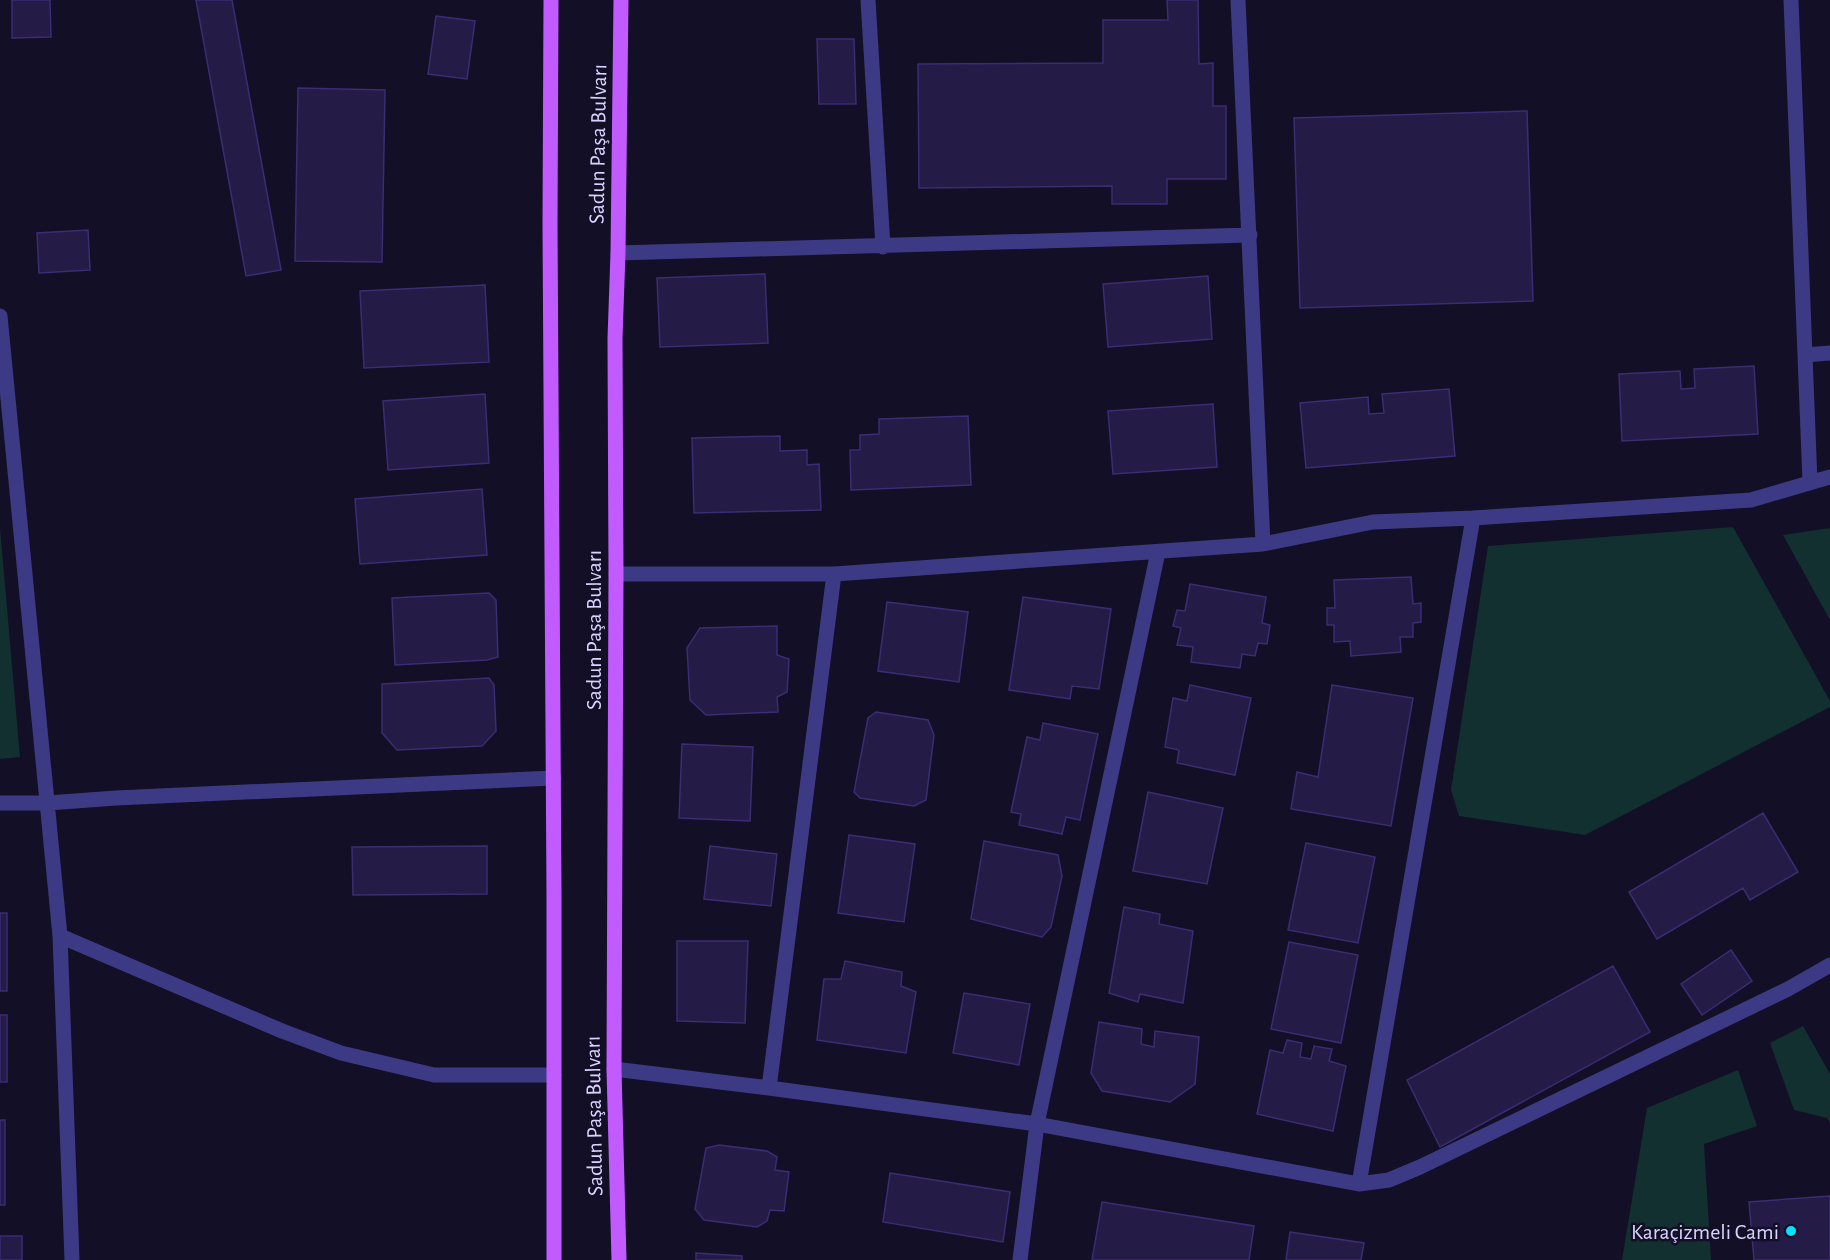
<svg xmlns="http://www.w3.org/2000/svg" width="1830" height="1260" viewBox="0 0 1830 1260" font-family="'Alegreya Sans',sans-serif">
  <rect width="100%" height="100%" fill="#130f26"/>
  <path fill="#12302f" d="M1733,527L1830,701V707L1585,835L1459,816L1451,790L1488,546Z
    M0,528L20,757L0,759Z
    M1830,528V620L1783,535Z
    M1803,1026L1830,1074V1123L1827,1118L1794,1110L1770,1043Z
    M1738,1070L1757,1126L1704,1144L1711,1260H1622L1647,1108Z"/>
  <path fill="#241b47" stroke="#3b2d73" stroke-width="1.5" d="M12,0H50L51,37L12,38Z
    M196,0H232L281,270L246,276Z
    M1167,0H1198L1199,64L1213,63V106H1226V179H1167V204H1112V186L919,188L918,64L1103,63V20H1168Z
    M436,16L475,21L467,79L428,74Z
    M817,39H854L856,104H819Z
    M298,88L385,90L382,262L295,261Z
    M1527,111L1533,301L1300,308L1294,118Z
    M88,230L90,270L39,273L37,233Z
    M765,274L768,343L660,347L657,278Z
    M1208,276L1212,339L1108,347L1103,284Z
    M485,285L489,362L364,368L360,291Z
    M1754,366L1758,434L1622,441L1619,374L1680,371L1681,389L1695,388L1694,369Z
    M1449,389L1455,456L1306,468L1300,403L1368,397L1369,414L1384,413L1382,394Z
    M485,394L489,463L388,470L383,401Z
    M1213,404L1217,467L1113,474L1108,411Z
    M968,416L971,485L851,490L850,450H860V435L879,434V419Z
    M780,436V451L807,450V465L819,464L821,510L694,513L692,438Z
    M482,489L487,555L360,564L355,499Z
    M1411,577L1413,604L1421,603V622L1413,623V637H1400L1401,652L1351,656L1350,641L1334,642V625H1327V608H1335L1334,580Z
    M1190,584L1266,597L1262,623L1270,625L1267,644L1258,643L1255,656L1242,654L1240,668L1191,662L1193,647L1177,645L1181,628L1173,626L1177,610L1185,611Z
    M489,593L496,600L498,657L487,660L395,665L392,598Z
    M1023,597L1111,609L1099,689L1072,686L1070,699L1009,690Z
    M887,602L968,612L959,682L878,671Z
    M777,626V655L789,659L787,692L777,697L778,712L706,715L690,700L687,648L700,628Z
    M489,678L494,685L496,731L482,746L397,750L382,733V684Z
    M1190,685L1251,698L1235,775L1177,763L1179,750L1165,747L1173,698L1187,701Z
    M1332,685L1413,698L1391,826L1291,809L1297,772L1318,777Z
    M876,712L928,720L934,735L926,800L914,806L860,798L854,792L868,718Z
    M1043,723L1098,734L1080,820L1066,817L1062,834L1019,825L1021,814L1011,812L1027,737L1040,740Z
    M682,744L753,747L750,821L679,818Z
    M1148,792L1223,808L1207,884L1133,871Z
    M1763,813L1798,872L1750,900L1743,888L1657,939L1629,892Z
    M849,835L915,844L904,922L838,913Z
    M984,841L1058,855L1062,876L1051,927L1042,937L971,919Z
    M1306,843L1375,857L1358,943L1288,930Z
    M487,846V894L353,895L352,847Z
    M710,846L777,854L771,906L704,899Z
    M1124,907L1160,914L1159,924L1193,931L1183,1003L1140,994L1138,1002L1109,993Z
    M0,913H7V991H0Z
    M677,941H748L745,1023L677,1021Z
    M1289,942L1358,955L1341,1043L1271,1029Z
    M1731,950L1752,981L1702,1015L1681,984Z
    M845,961L902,972L901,986L916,992L906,1053L817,1040L824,979H841Z
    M1613,966L1650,1032L1440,1147L1407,1080Z
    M964,993L1030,1004L1019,1065L953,1053Z
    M0,1015H7V1082H0Z
    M1099,1022L1142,1029L1141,1044L1154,1047L1155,1031L1199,1037L1195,1084L1170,1102L1102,1091L1091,1073Z
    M1287,1040L1302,1043L1300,1057L1311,1059L1314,1046L1332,1049L1329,1061L1346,1066L1333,1131L1257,1114L1270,1050L1283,1053Z
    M0,1120H5V1205H0Z
    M719,1145L767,1151L777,1157L775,1170L789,1172L784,1211L770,1210L767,1221L757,1227L704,1220L695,1209L706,1148Z
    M890,1173L1010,1192L1003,1242L883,1222Z
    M1830,1196V1260H1754L1749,1202Z
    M1102,1202L1254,1226L1249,1260H1092Z
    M1290,1232L1364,1243L1361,1260H1286Z
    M0,1236H22V1260H0Z
    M696,1253L742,1256V1260H696Z"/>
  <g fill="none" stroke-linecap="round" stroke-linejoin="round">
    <path stroke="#3d3a85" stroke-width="15" d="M868,0L883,247
      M1238,0L1263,544
      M1791,0L1810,482
      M618,253L1250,235
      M0,316L60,936L72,1260
      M1805,355L1830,353
      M616,574H834L1263,544L1373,522L1473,518L1751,500L1830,477
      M0,803H48L116,798L554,778
      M60,936L282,1031L341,1053L434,1075H554
      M614,1069L769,1088L1037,1124L1359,1184L1389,1180L1420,1167L1788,989L1830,965
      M769,1088L834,574
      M1359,1184L1473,518
      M1020,1260L1037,1124L1158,552"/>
    <path stroke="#c25bff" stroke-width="15" d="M551,0L550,224L554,896V1260
      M619,1260L614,1069L616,574L615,338L618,253L621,0"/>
  </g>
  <circle fill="#00e5ff" stroke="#130f26" stroke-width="2" cx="1791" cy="1231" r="6"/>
  <g text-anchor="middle" stroke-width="5" stroke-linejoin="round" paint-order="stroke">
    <g font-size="22" fill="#d9d4ff" stroke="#130f26">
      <text transform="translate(597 144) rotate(-89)" y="8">Sadun Paşa Bulvarı</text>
      <text transform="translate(593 630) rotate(-90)" y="8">Sadun Paşa Bulvarı</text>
      <text transform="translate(593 1116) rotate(-91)" y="8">Sadun Paşa Bulvarı</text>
    </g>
    <g font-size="22" fill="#d9d4ff" stroke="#130f26" text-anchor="end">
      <text x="1779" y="1239">Karaçizmeli Cami</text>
    </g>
  </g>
</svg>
